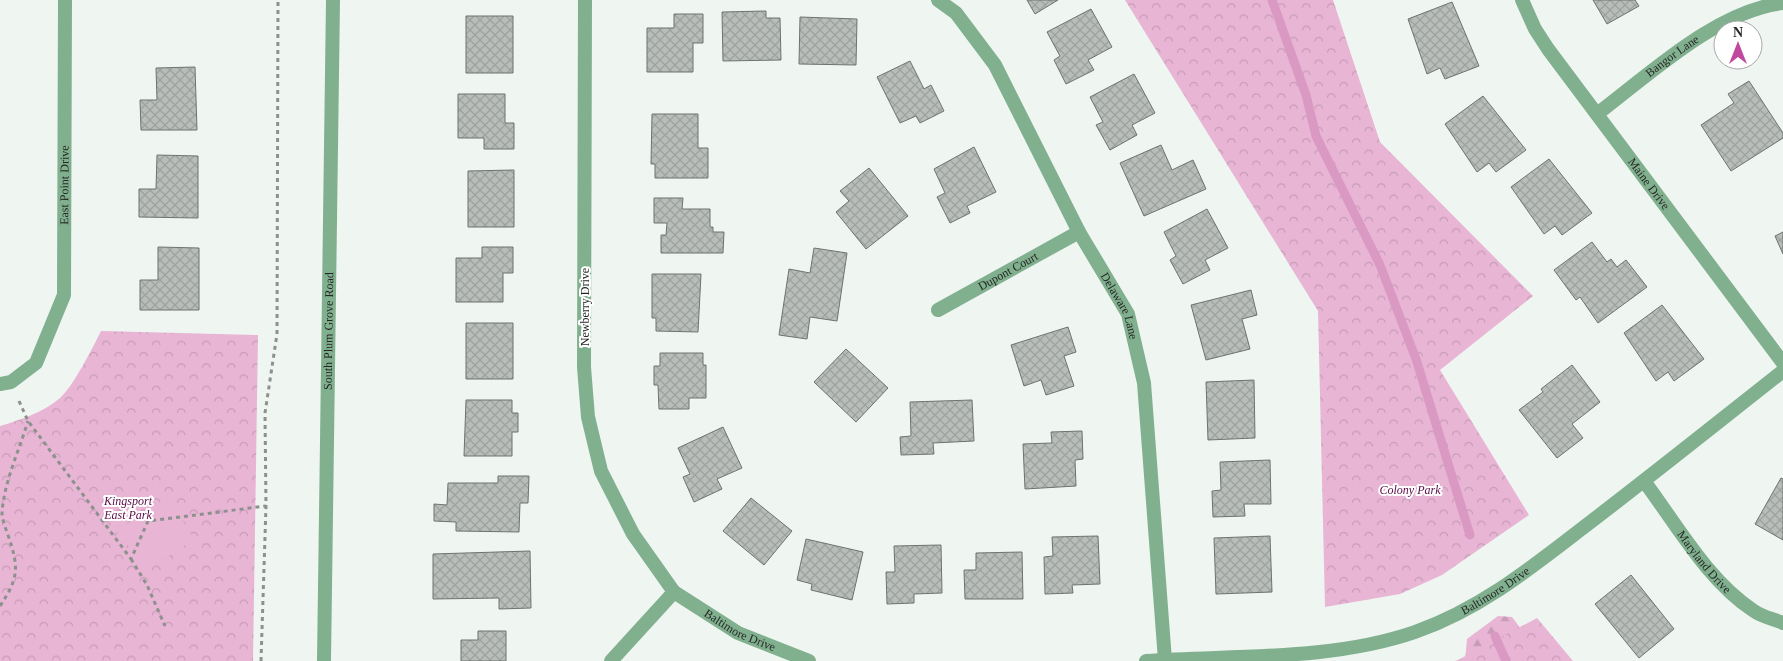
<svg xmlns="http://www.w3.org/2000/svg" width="1783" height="661" viewBox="0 0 1783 661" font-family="Georgia,serif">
  <defs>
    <pattern id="forest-firs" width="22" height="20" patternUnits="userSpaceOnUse" patternTransform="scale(1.25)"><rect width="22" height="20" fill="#e8b5d5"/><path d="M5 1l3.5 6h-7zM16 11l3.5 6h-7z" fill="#c79cb7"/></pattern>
    <pattern id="park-crowns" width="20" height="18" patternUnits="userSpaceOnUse" patternTransform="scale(1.25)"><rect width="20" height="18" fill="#e8b5d5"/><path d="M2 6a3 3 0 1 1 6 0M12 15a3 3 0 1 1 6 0" fill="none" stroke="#c79cb7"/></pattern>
    <pattern id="building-cross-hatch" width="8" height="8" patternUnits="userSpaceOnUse" patternTransform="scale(1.25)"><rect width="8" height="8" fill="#b8bdb9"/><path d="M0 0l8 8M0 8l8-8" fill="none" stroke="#9ea29f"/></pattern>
  </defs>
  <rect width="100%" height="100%" fill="#eff5f1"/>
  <path fill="url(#forest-firs)" d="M1498,616L1512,617L1530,641L1537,661H1465L1467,639Z"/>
  <path fill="url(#park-crowns)" d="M1125,0H1333L1380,142L1533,296L1440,370L1529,515L1442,575L1400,594L1325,607L1318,311Z
    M101,331L258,335L253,661H0V426C20,420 44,412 60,398C73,387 93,347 101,331Z
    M1537,618L1573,661H1455L1458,660Z"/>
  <path fill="#e8b5d5" d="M168,497L194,539L148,570L116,531Z"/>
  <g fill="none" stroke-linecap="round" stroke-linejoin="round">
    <path stroke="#da99c3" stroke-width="9" d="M1272,0L1306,95L1316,136L1380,265L1416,359L1470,535
      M1495,636L1506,661"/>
  </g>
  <path fill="url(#building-cross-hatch)" stroke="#6e7370" d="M1027,0H1058L1035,14Z
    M1593,0H1635L1639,6L1607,24Z
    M1452,2L1479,66L1445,79L1440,68L1427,74L1408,19Z
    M1091,9L1112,47L1088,60L1094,70L1066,84L1054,60L1060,56L1047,32Z
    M766,11V18H780L781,60L723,61L722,12Z
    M674,14H703V43H693V72H647V28H674Z
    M466,16H513V73H466Z
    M800,17L857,19L856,65L799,64Z
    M910,61L924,89L931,85L944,111L920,123L916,116L900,123L877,77Z
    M195,67L197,130H141L140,100H157L156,68Z
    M1134,74L1155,113L1132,125L1137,135L1110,150L1096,125L1103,122L1090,97Z
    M1749,81L1783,133V138L1731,171L1701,125L1734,103L1728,94Z
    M458,94H505V123H514V149H484V138H458Z
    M1483,96L1526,150L1496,172L1489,163L1477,172L1445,124Z
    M652,114H698V148H708V178H655V164H651Z
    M1161,145L1172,170L1193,160L1206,189L1144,216L1120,163Z
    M974,147L996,192L967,206L970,213L950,223L937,197L945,193L934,169Z
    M157,155L198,156V218L139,217V189H156Z
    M1549,159L1592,213L1562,235L1555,226L1544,234L1511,187Z
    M869,168L908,216L866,249L836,212L849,201L840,191Z
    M514,170V227H468V171Z
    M654,198H683L682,209H710V227H713V232H724L723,253H661V235H666L667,223H654Z
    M1207,209L1228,248L1205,260L1210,270L1183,284L1170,260L1176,256L1164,232Z
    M1783,232V254L1775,236Z
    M1592,242L1607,262L1611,259L1617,267L1626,260L1647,287L1598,323L1580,297L1576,300L1554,270Z
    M158,247L199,248V310H140V280H158Z
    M482,247H513V273H503V302H456V258H482Z
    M814,248L847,253L837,321L810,317L807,339L779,335L789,269L810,273Z
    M652,274H701L698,332L656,331V318H652Z
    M1251,290L1257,315L1242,319L1250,349L1206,360L1191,305Z
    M1662,305L1704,359L1674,381L1668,372L1656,381L1624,333Z
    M466,323H513V379H466Z
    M1068,327L1076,352L1064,356L1074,386L1046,395L1041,380L1024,386L1011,345Z
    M846,349L888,388L856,422L814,382Z
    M660,353H703V365H706V398H689V409H659L658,385H654V366H660Z
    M1572,365L1600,402L1572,424L1583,438L1557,458L1519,410L1543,392L1541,389Z
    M1254,380L1255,438L1208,440L1206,382Z
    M466,400H512V413H518V432H512V456H464Z
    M972,400L974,441L933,443L934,454L901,455L900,437L911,436L910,402Z
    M723,427L742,468L717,479L722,489L694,502L683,477L690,474L678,448Z
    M1082,431L1083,459L1075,460L1076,486L1025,489L1023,444L1052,443L1051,432Z
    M1270,460L1271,504H1244L1245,516L1213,517L1212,491L1221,490L1220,462Z
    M498,476H529L528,503H520L519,532L456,531V522L434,521V504L447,505L448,483H498Z
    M1781,478L1783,479V540L1755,524Z
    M751,498L792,531L764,565L723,531Z
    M1098,536L1100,584L1072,585L1073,593L1045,594L1044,557L1053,556L1052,537Z
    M1270,536L1272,592L1216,594L1214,538Z
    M806,539L863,552L852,600L811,590L812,584L797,580Z
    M941,545L942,593L914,594V603L887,604L886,572H895L894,546Z
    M530,551L531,608L499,609V598L433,599V554Z
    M1022,552L1023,599H965L964,570H976V553Z
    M1631,575L1674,629L1639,658L1595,604Z
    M478,631H506V661H461V640H478Z"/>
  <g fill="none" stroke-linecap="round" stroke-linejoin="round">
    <path stroke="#8d918e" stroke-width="3" stroke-dasharray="4 4" stroke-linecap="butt" d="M19,401L28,421L131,559L148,521L266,506
      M131,559L147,585L165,626
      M0,606C19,578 19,567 8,535C6,529 2,520 2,513C4,482 19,451 28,421
      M261,661L266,506L265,413L277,334L278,0"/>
    <g stroke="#81b08f" stroke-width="14">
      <path id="s1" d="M585,0L584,367L588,417L601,471L633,534L674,592L738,633L809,661"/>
      <path id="s2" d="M938,0L956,13L995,65L1079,232L1128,314L1144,383L1165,660"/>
      <path id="s3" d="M1522,0L1535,29L1548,49L1783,363"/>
      <path id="s4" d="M1597,114C1650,74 1716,11 1783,3"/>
      <path id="s5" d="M938,310L1079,232"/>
      <path id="s6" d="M0,384L11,382L36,363L64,295L65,0"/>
      <path id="s7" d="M1644,481C1677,525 1707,580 1754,611C1762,617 1774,619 1783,623"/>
      <path d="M611,661L674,592"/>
      <path id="s8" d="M1146,661C1234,655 1331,661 1415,632C1480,609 1531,568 1584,527C1651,476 1717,423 1783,371"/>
    </g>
    <path stroke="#81b08f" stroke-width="14" id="s9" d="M324,661L333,0"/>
  </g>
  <g text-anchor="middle" stroke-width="4" stroke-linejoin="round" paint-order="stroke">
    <g font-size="12" fill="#252725" stroke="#fff">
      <text dy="4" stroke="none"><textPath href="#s4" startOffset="95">Bangor Lane</textPath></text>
      <text dy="4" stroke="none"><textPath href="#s3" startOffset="224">Maine Drive</textPath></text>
      <text dy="4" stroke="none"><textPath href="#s6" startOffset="226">East Point Drive</textPath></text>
      <text dy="4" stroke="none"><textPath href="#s5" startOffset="80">Dupont Court</textPath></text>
      <text transform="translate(585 307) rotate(-90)" y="4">Newberry Drive</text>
      <text dy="4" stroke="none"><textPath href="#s2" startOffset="359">Delaware Lane</textPath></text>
      <text dy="4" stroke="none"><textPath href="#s9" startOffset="330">South Plum Grove Road</textPath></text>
      <text dy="4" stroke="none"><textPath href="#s7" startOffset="101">Maryland Drive</textPath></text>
      <text dy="4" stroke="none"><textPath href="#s8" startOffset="362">Baltimore Drive</textPath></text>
      <text dy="4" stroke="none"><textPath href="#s1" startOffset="691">Baltimore Drive</textPath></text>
    </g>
    <g font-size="12" font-style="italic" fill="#580b45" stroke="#fff">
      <text x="1410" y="494">Colony Park</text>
      <text x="128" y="505">Kingsport<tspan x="128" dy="14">East Park</tspan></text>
    </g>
  </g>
  <g transform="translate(1738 45)"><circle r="24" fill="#ffffff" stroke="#a8a9a8"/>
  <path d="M0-4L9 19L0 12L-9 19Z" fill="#c0489e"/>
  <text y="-8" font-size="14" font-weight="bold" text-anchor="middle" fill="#252725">N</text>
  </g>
</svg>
